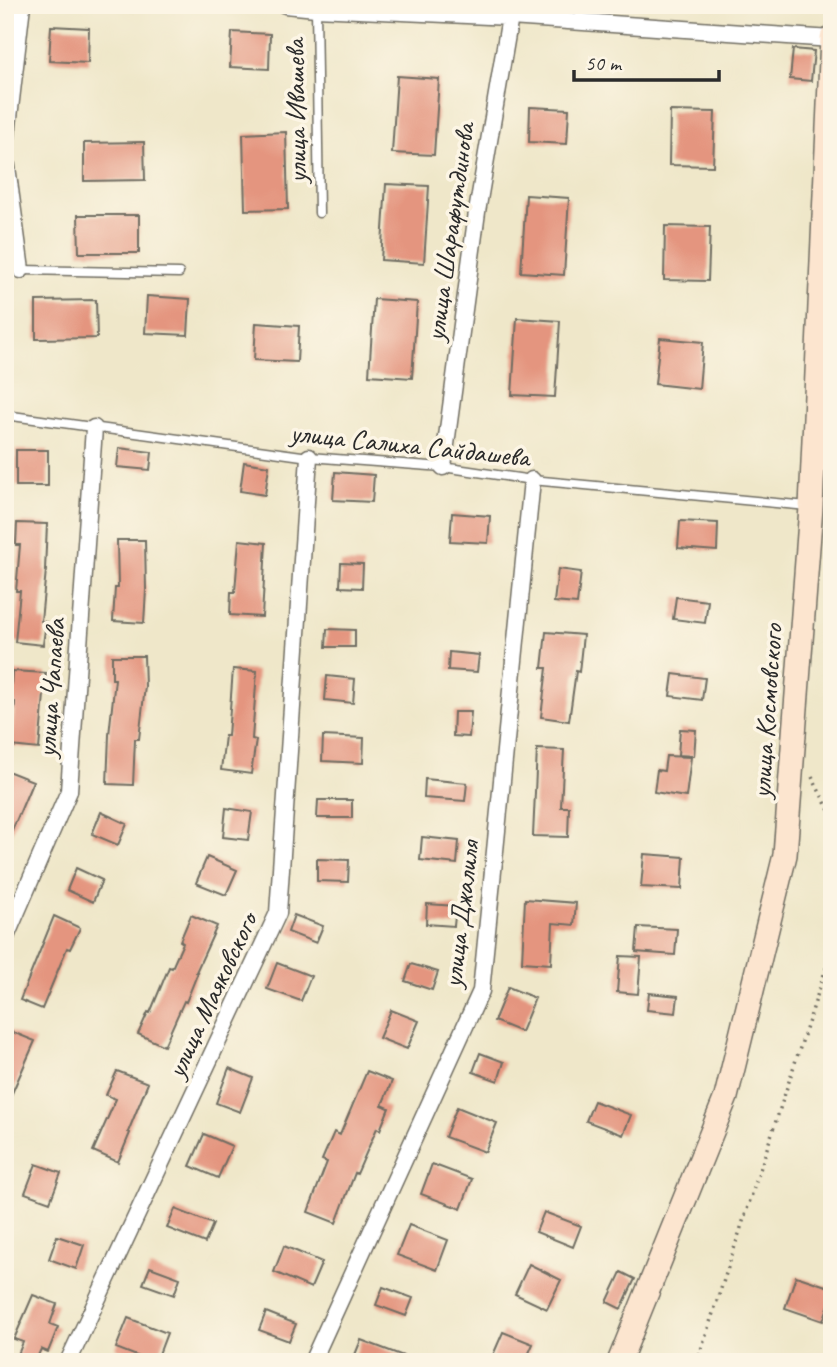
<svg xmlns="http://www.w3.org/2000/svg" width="837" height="1367" viewBox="0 0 837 1367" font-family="Caveat,sans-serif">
  <rect width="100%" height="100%" fill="#fcf5e5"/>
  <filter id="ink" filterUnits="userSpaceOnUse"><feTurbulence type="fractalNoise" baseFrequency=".0143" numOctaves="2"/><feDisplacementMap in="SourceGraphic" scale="14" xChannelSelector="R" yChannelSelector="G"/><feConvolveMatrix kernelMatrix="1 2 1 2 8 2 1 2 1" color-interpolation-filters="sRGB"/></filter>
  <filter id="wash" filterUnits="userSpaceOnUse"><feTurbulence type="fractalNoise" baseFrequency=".00686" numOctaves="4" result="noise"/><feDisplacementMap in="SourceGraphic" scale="28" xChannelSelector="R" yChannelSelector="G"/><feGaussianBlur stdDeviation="1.57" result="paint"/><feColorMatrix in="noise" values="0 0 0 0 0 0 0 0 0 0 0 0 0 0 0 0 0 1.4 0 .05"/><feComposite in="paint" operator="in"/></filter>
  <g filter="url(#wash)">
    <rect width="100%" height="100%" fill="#efe7c9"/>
    <g id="blocks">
      <path fill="#e4957f" d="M51,26L89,28L88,63L49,61Z
        M232,32L270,34L269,69L230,67Z
        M793,49L814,51L811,81L790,79Z
        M397,76L439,79L434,155L392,153Z
        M530,107L569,109L567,144L529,142Z
        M670,111L715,112L713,166L669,165Z
        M286,132L288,209L245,210L243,134Z
        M144,142L145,180L84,181V143Z
        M386,184L429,186L424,263L381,260Z
        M526,195L569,198L564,275L521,272Z
        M78,215H139V253H79Z
        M665,226L710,227L708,281L664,280Z
        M147,296L190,299L188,335L145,333Z
        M374,299L417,302L412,378L369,375Z
        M96,300L97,338L36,339V301Z
        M517,318L560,321L555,397L512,395Z
        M256,323L299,326L297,362L254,360Z
        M660,338L703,342L699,389L655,384Z
        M119,448L152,452L150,470L117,467Z
        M16,450H48V486H16Z
        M244,462L269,466L265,495L240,491Z
        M335,472L374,475L372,502L333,500Z
        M452,513L490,516L488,543L450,541Z
        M680,521L718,523L717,551L678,548Z
        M17,523L47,524L45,570H46L41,621L46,622L43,645L15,642L20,591H16L20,545H16Z
        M117,540H145L146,590L144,623L113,621L115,588H118Z
        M239,540L266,543L262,617L230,615L231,592H235Z
        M341,563L363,564L362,588L340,587Z
        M558,569L581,572L577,604L554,602Z
        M676,597L708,601L705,623L673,619Z
        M327,629L355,630V647H326Z
        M546,632L583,635L579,672L576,671L569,721L541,717L547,668H542Z
        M449,652L479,655L477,672L448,670Z
        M112,656H144L145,686L139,739H135L133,785L107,784L109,735L115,679H112Z
        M233,669L257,671L252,739L256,740L251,774L221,770L225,736H228Z
        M12,671L46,673L39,749L11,746L15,702L10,701Z
        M673,674L705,678L702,700L670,696Z
        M327,676L355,679L353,703L325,700Z
        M454,712H471L469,737L453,736Z
        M680,729L696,730L694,756L678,755Z
        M323,736L364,738L363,763L322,761Z
        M537,749L564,750L561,807H569L568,837L533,836Z
        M666,756L691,757L686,797L654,792L657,770L664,771Z
        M5,770L33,781L6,845H5Z
        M425,779L467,783L465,801L424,798Z
        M318,800H352V818H317Z
        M226,808L252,812L248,840L223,837Z
        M101,812L127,824L118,845L92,834Z
        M422,837L459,841L457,864L420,860Z
        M644,854L684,857L682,889L641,887Z
        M207,857L237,870L226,895L196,883Z
        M317,859L349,860L348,882L317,881Z
        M76,868L102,880L93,902L67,890Z
        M525,899L576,903L574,925L553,923L551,964L522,962Z
        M427,904L456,906L454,926L426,924Z
        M191,915L217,926L196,972H198L186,1002L184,1001L164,1046L138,1034L148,1012L150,1013L169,967L172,968L183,943L180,941Z
        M294,915L323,926L316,943L288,932Z
        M54,916L80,928L70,949L67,948L42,1009L20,1000Z
        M638,927L677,929L675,955L636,952Z
        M620,956L641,957L638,994L617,992Z
        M277,963L311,976L301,1001L267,989Z
        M411,964L438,972L432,990L405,981Z
        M508,987L535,998L521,1032L494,1021Z
        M649,993L678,996L676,1013L647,1010Z
        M391,1010L419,1021L407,1049L379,1038Z
        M10,1031L35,1041L5,1109V1040Z
        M480,1053L504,1062L498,1081L473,1072Z
        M229,1068L253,1078L240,1112L216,1103Z
        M117,1071L148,1083L128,1132L130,1133L118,1162L93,1151L116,1099L106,1095Z
        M367,1071L392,1081L382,1105L389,1108L380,1130L377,1128L357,1174L355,1173L336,1223L308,1212L327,1162L322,1160L334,1132L340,1135Z
        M594,1101L631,1115L623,1135L586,1121Z
        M457,1107L497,1123L485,1152L445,1137Z
        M204,1134L232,1146L218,1178L190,1166Z
        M36,1164L61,1173L50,1202L25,1193Z
        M432,1164L472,1179L461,1209L421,1194Z
        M175,1209L213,1224L205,1243L167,1228Z
        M544,1212L581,1226L573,1247L536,1232Z
        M409,1225L448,1240L437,1270L397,1255Z
        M57,1236L84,1245L76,1269L49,1259Z
        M284,1246L322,1262L311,1288L274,1272Z
        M529,1264L561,1280L547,1309L515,1294Z
        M150,1267L180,1278L174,1295L143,1284Z
        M621,1272L635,1279L621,1309L607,1302Z
        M796,1276L832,1288V1296L823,1321L785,1308Z
        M383,1287L413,1298L406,1316L376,1305Z
        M33,1295L57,1304L50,1324L58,1327L48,1352L41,1349L35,1362H15L23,1342L14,1339Z
        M266,1312L296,1324L289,1341L259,1330Z
        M128,1318L167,1333L156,1362H152L116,1348Z
        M503,1332L533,1344L525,1362H490Z
        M361,1340L414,1360L413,1362H352Z"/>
    </g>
  </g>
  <g filter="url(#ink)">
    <use href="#blocks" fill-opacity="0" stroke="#706d62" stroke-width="2"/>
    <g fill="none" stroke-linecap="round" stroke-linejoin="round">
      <defs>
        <path id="service" d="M316,8L319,213
          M21,270L179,273
          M5,415L309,457L443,467L532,480L808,506
          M817,442L832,444"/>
        <path id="minor" d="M285,5L316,8L510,17L832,39
          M21,270L5,152L22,5
          M443,467L477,212L510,17V5
          M5,939L69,791L94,428
          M68,1362L278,913L309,457
          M312,1362L481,991L532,480"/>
        <path id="secondary" d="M619,1362L726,1097L785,855L811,507L832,38"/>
      </defs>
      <use href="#service" stroke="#706d62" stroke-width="11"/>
      <use href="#minor" stroke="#706d62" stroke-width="19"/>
      <use href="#secondary" stroke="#706d62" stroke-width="26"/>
      <path stroke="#706d62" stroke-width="3.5" stroke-dasharray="2 5" stroke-linecap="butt" d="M812,777L832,816
        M697,1362L832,950"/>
      <use href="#service" stroke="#fff" stroke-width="8"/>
      <use href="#minor" stroke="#fff" stroke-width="16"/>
      <use href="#secondary" stroke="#fce5cf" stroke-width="23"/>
    </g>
  </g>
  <g text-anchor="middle" stroke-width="7" stroke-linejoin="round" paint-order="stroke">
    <g font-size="28" fill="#2b2b2b" stroke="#fcf5e5">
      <text transform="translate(295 111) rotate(-91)" y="10">улица Ивашева</text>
      <text transform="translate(449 232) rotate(-82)" y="10">улица Шарафутдинова</text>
      <text transform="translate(410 444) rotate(6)" y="10">улица Салиха Сайдашева</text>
      <text transform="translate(50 688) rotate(-86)" y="10">улица Чапаева</text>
      <text transform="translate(766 711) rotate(-86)" y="10">улица Космовского</text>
      <text transform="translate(460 914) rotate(-83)" y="10">улица Джалиля</text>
      <text transform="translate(211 995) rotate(-65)" y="10">улица Маяковского</text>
    </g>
  </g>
  <rect width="837" height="1367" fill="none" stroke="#fcf5e5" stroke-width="28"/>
  <path d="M574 70v10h145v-10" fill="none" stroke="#2b2b2b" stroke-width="3.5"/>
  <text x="585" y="70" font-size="21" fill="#2b2b2b" stroke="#fcf5e5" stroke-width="5" paint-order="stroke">50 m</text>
</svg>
